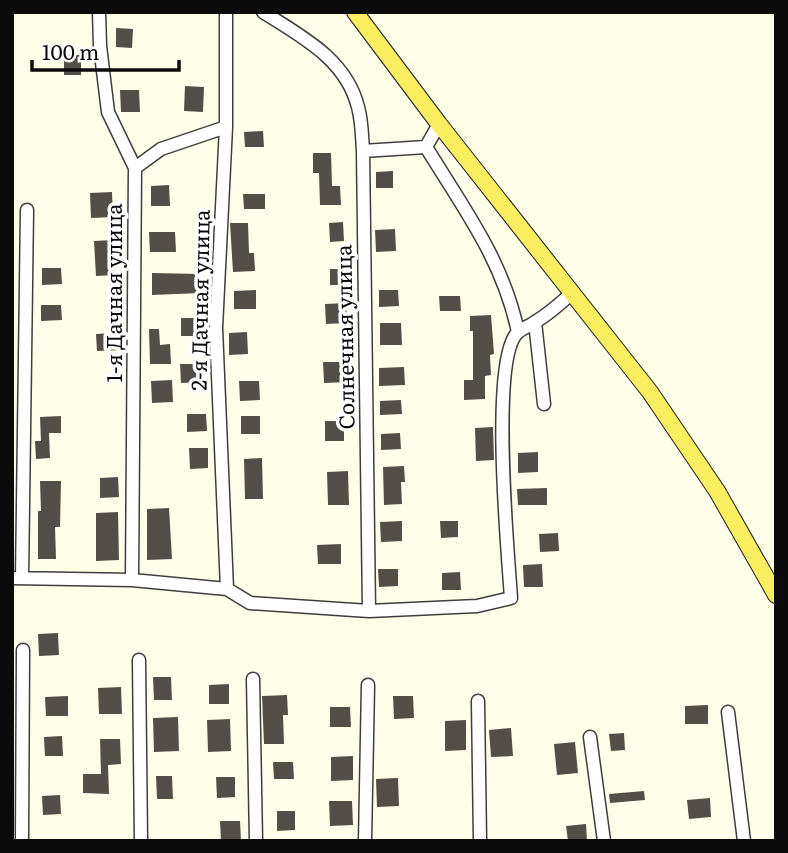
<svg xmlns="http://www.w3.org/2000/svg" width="788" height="853" viewBox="0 0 788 853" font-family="Literata,serif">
  <rect width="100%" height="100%" fill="#fffee9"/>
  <path fill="#544e48" d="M116,28L133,29L132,48L116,47Z
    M64,55H81V75H64Z
    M185,86L204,87L203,112L184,111Z
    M120,90H139L140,112H121Z
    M263,131L264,147H245L244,132Z
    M313,153H331L332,186H340L341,205H320L319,173H313Z
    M393,171V188H376V172Z
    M169,185L170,206H151V186Z
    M112,192L113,217L91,218L90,193Z
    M243,194H265V209H244Z
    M343,222L344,241L330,242L329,223Z
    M230,223H248L249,253H254L255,271L233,272Z
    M395,229L396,251L376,252L375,230Z
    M149,232H175L176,252H150Z
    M114,240L115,275L96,276L94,241Z
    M42,268H61L62,284L42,285Z
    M330,269H347V285H330Z
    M152,273L200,274L201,293L152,295Z
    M256,290V309H234V291Z
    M379,290H398L399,306L379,307Z
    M439,296H460L461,311H440Z
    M346,303L347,323L326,324L325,304Z
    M41,305H61L62,320L41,321Z
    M491,315L494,354L490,355L491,375L485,376V399L464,400V380H473V331H470V316Z
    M181,318H200L201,336H181Z
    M380,323H401L402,345H380Z
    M149,329H159L160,345L170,344L171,364H150Z
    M247,332L248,354L229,355V333Z
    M114,333V342H122V350L97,351L96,334Z
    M323,362H347L348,382L324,383Z
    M180,364H203V382L181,383Z
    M404,367L405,385L379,386V368Z
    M172,380L173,402L152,403L151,381Z
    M239,381H259L260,400L240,401Z
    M401,400L402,414L380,415V401Z
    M187,414H206L207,431L187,432Z
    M61,416V433H49L50,458L36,459L35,441H41L40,417Z
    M241,416H260V434H241Z
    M325,421H344V441H325Z
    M493,427L494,460L476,461L475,428Z
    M400,433L401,449L381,450V434Z
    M189,448H208V468L190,469Z
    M538,452V472L518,473V453Z
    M262,458L263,499H245L244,459Z
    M404,466L405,482H401L402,504L384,505L383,467Z
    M348,471L349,505H328L327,472Z
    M118,477L119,497L100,498V478Z
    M40,481H61L60,527H55L56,559H38V511H41Z
    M547,488V505H518L517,489Z
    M169,508L172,559L147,560V509Z
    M118,512L119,560L96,561V513Z
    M402,521V541L381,542L380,522Z
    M440,521H458V537L441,538Z
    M558,533L559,551L540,552L539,534Z
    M341,544V564H318L317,545Z
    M542,564L543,587H524L523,565Z
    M378,569H398V586L379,587Z
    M460,572L461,590H442V573Z
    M58,633L59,655L39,656L38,634Z
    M153,677H171L172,700H154Z
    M229,684V704H209V685Z
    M121,687L122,714H99L98,688Z
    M287,695L288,715H283L284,744H264L262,696Z
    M68,696V716H46L45,697Z
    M393,696H413L414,718L394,719Z
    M708,705V724H685V706Z
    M330,707H350L351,727H330Z
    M178,717L179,751L154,752L153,718Z
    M230,719L231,751L208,752L207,720Z
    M466,720V750L445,751V721Z
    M511,728L513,756L491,757L489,730Z
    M624,733L625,750L611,751L609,734Z
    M62,736L63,756H45L44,737Z
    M100,739H120L121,764L108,765L109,794L83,793V774H101Z
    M575,742L578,773L557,775L554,744Z
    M353,756V780L331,781V757Z
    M273,762H293L294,779H274Z
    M156,776H172L173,799H157Z
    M216,777H235V797L217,798Z
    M398,778L399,806L377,807L376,779Z
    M644,791L645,800L610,803L609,794Z
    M60,795L61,814L43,815L42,796Z
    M710,798L711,817L689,819L687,800Z
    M329,801H352L353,825L330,826Z
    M277,811H295V830L277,831Z
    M220,821H240L241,841H221Z
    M586,824L587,841H568L566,826Z"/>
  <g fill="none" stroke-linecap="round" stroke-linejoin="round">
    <defs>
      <path id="minor" d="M99,12L100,46L108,112L135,168L132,580
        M226,12V127L216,328L227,589
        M263,12C302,37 346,59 358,107C362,121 362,137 363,151
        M426,147C464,209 503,260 518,332
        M135,168L161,149L226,127
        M535,322L544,404
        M12,578L132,580L227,589L250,603L369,611L477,606L511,598C508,553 490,362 517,333C522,328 530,326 535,322C549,314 561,303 573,292
        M22,578L27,210
        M369,611L363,151L426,147L439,124
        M139,660L141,841
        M253,679L256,841
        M478,701L480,841
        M728,712L744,841
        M590,737L604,841
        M22,841L23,650
        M365,841L368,685"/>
      <path id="major" d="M355,12L439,124L650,392L717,491L776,595"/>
    </defs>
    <use href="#minor" stroke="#3e3e3e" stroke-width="15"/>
    <use href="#major" stroke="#1c1c1c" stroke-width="18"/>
    <use href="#minor" stroke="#fff" stroke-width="12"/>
    <use href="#major" stroke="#f9ed60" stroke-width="16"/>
  </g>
  <g text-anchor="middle" stroke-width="7" stroke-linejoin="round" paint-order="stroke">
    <g font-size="21" fill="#0b0b0b" stroke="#fff">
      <text transform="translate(115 293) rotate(-90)" y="7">1-я Дачная улица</text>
      <text transform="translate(201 300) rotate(-89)" y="7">2-я Дачная улица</text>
      <text transform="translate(346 337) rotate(-91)" y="7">Солнечная улица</text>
    </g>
  </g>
  <rect width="788" height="853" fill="none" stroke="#0b0b0b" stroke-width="28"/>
  <path d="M32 60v10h147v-10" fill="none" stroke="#0b0b0b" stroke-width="3.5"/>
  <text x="42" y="60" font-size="21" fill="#0b0b0b" stroke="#ffffff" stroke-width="5" paint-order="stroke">100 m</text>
</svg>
